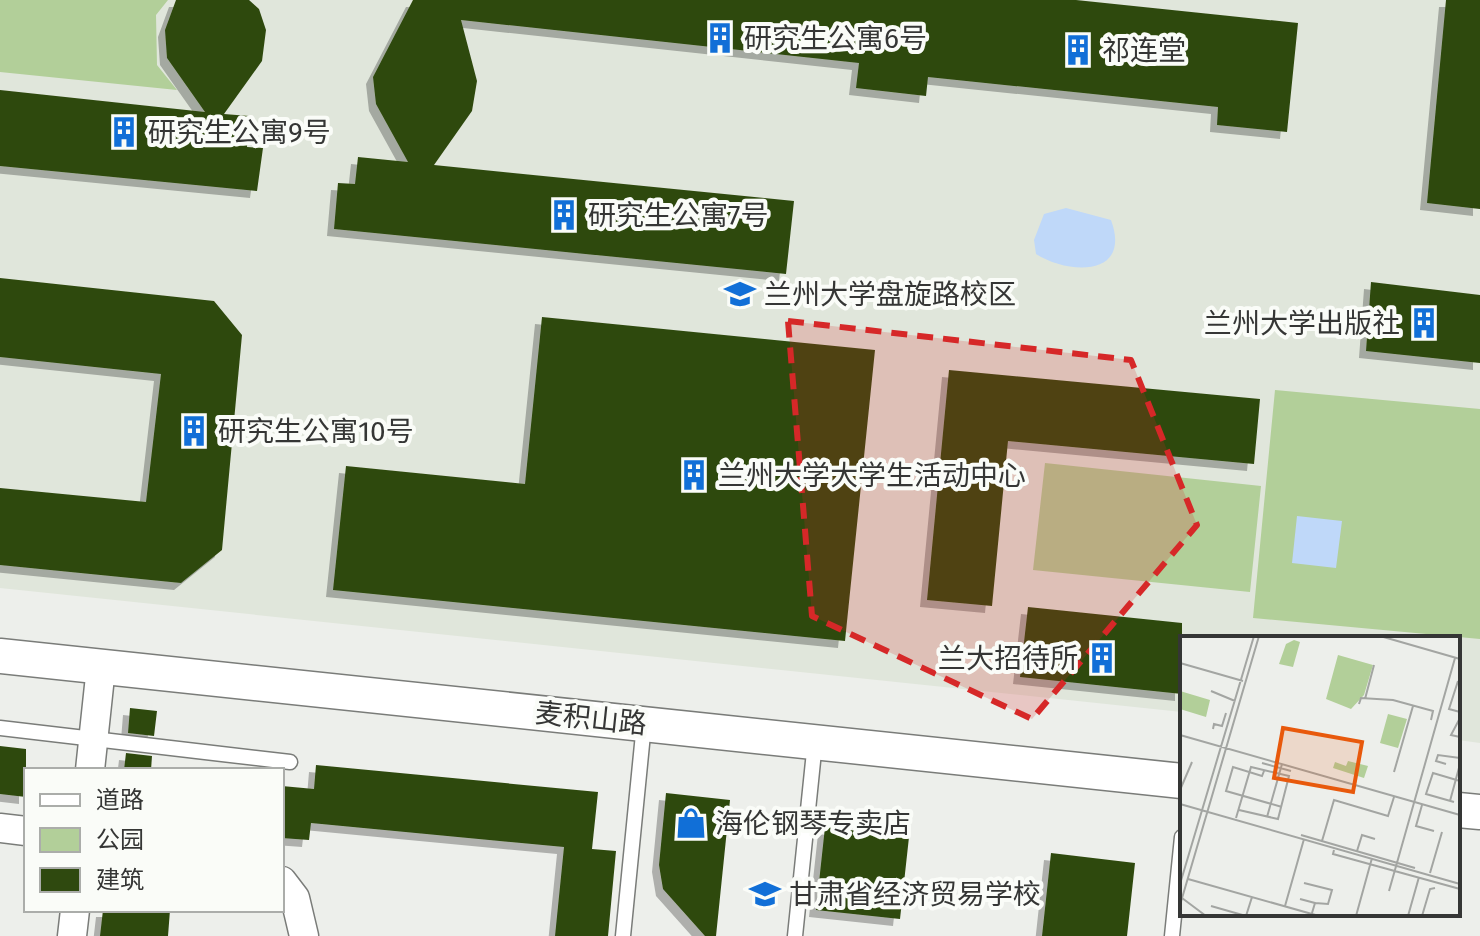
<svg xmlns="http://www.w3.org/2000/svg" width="1480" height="936" viewBox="0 0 1480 936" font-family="'Fira Sans','Noto Sans SC',sans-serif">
  <defs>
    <filter id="shadow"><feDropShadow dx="-7" dy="7" stdDeviation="0" flood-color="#0004"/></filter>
  </defs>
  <rect width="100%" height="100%" fill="#edefeb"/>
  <path fill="#e0e6db" d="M0,0H1480V743L1458,740V638H1182V712L0,588Z"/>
  <path fill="#b2cf99" d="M0,0H168L156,15L157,65L177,90L0,72Z
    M1275,390L1480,409V639L1253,618Z
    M1045,463L1261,486L1250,592L1033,570Z"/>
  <path fill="#bfd8f9" d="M1066,208L1111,220C1132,277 1069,275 1036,254L1034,240L1044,214Z
    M1297,516L1342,521L1336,568L1292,563Z"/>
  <path fill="#2f490f" filter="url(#shadow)" d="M176,0H249L259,9L266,30L262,61L224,114L249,116L247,147L263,148L257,191L0,166V90L205,112L167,58L165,30Z
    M413,0H1076L1298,23L1287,132L1217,125L1218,107L928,77L926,96L856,88L859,63L461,20L477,81L472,111L434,165L794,201L786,274L334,229L338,183L355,184L358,157L408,162L376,104L373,77Z
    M1446,0H1480V209L1427,203Z
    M0,278L214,301L242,335L222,550L181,583L0,565V488L146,502L161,374L0,357Z
    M1371,282L1480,295V363L1366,351Z
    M542,317L875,350L845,641L333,590L346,466L525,484Z
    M949,370L1260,399L1254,464L1008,441L992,606L927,600Z
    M1028,607L1182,623V694L1020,677Z
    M130,708L157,711L154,736L128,733Z
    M0,746L26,749V797L0,794Z
    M126,753L152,756L151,770H124Z
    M316,765L598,792L592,849L616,851L608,936H555L564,847L311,823L309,840L282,838V786L314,789Z
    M666,793L730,800L716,936H705L663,889L659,865Z
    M825,827L909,837L900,919L816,910Z
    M1051,853L1135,863L1127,936H1042Z
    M103,910H170L168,936H100Z"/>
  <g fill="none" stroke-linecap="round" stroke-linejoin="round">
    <defs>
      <path id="service" d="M0,728L290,762
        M623,936L644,724
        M795,936L815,742
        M1172,936L1182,837"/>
      <path id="minor" d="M90,770L101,667
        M0,828L26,831
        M282,881L295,898L304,936
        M72,936L75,910"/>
      <path id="tertiary" d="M0,656L1182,781
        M1458,810L1480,812"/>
    </defs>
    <use href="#service" stroke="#7a7c79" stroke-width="17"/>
    <use href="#minor" stroke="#7a7c79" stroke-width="31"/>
    <use href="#tertiary" stroke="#7a7c79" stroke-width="37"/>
    <use href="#service" stroke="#fff" stroke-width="14"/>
    <use href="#minor" stroke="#fff" stroke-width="28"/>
    <use href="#tertiary" stroke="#fff" stroke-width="34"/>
  </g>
  <path fill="#d62828" fill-opacity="0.2" stroke="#d62828" stroke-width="6" stroke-dasharray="16 10" stroke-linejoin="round" d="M788,321L1131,360L1197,525L1032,719L812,616Z"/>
  <defs>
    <symbol id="building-bare" viewBox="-9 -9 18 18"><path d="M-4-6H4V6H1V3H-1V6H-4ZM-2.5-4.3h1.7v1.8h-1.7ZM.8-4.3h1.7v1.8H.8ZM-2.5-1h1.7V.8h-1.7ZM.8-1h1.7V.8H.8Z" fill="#116fd7" stroke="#fafcf8" stroke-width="2.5" paint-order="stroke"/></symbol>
    <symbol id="university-bare" viewBox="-9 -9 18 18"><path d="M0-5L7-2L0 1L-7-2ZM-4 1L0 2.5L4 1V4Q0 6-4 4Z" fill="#116fd7" stroke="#fafcf8" stroke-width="2.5" paint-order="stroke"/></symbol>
    <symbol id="shop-bare" viewBox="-9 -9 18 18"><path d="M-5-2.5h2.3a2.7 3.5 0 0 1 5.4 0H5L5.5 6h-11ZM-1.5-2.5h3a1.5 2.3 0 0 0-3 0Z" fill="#116fd7" stroke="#fafcf8" stroke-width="2.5" paint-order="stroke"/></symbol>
  </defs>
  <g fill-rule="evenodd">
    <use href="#building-bare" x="698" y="16" width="44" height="44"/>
    <use href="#building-bare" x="1056" y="28" width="44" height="44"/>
    <use href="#building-bare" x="102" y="110" width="44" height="44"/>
    <use href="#building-bare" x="542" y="193" width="44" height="44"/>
    <use href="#university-bare" x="718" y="272" width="44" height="44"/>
    <use href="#building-bare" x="1402" y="301" width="44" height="44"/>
    <use href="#building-bare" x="172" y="409" width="44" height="44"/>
    <use href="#building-bare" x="672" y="453" width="44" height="44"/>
    <use href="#building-bare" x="1080" y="636" width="44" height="44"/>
    <use href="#shop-bare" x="669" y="801" width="44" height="44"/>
    <use href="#university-bare" x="743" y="872" width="44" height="44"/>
  </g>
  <g text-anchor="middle" stroke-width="8" stroke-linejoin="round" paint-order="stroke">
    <g font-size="28" fill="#353635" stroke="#fafcf8" text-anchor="start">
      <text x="744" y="48">研究生公寓6号</text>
      <text x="1102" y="60">祁连堂</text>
      <text x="148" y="142">研究生公寓9号</text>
      <text x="588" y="225">研究生公寓7号</text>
      <text x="764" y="304">兰州大学盘旋路校区</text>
      <text x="1400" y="333" text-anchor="end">兰州大学出版社</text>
      <text x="218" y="441">研究生公寓10号</text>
      <text x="718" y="485">兰州大学大学生活动中心</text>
      <text x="1078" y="668" text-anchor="end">兰大招待所</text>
      <text x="715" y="833">海伦钢琴专卖店</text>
      <text x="789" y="904">甘肃省经济贸易学校</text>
    </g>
    <g font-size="28" fill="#353635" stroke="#fafcf8">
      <text transform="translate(591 718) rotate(6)" y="10">麦积山路</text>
    </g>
  </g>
  <g transform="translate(1180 636)">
    <rect width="280" height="280" fill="#edefeb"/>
    <path d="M114,4L120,6L113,31L99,28L106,8ZM158,19L193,29L184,59L171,73L146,63ZM0,55L30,64L26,81L0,73ZM208,78L227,83L218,112L200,107ZM168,125L188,130L184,142L153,132L155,126L166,130Z" fill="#b2cf99"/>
    <path fill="none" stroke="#a3a5a2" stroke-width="2" d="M200,0L280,23M0,27L63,45M278,45L269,73L280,76M31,55L55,65M185,63L194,29M179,68L181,62L213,64L253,75L251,84M280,82L271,99L280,101M33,93L34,88L42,90L46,77M0,99L280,179M82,127L111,135M266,128L256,125L258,119L280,122M84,135L82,140L53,131L46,155L102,171M214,136L233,70M0,154L12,126M270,165L280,128M274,166L246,158L253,137L280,145M0,168L280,248M242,169L236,190L254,195M87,181L102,128M56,182L71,131L109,140L98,183L59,174M121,199L235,232M142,205L154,164L208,180L214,161M154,214L153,218L280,253M177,215L182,199L195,203M250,237L262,196M8,243L139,280M124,247L152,254L148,268L135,267M0,248L74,0M209,255L275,22M2,262L26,280M120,263L135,267L132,277M0,269L79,0M31,270L66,280L72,261M105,270L124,203M176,280L192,222M228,280L239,241M242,280L250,253L255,252"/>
    <path fill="#e8590c" fill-opacity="0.15" stroke="#e8590c" stroke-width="4" d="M103,92L182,106L173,156L94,142Z"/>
    <rect width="280" height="280" fill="none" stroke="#353635" stroke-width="4"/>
  </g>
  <rect x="24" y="768" width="260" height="144" fill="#fafcf8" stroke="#abadaa" stroke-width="2"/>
  <rect x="40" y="794" width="40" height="12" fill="#ffffff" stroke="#abadaa" stroke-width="2"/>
  <text x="96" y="808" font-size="24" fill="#353635">道路</text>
  <rect x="40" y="828" width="40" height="24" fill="#b2cf99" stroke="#abadaa" stroke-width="2"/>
  <text x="96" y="848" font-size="24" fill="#353635">公园</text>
  <rect x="40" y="868" width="40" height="24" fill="#2f490f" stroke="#abadaa" stroke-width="2"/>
  <text x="96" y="888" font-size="24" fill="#353635">建筑</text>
</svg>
